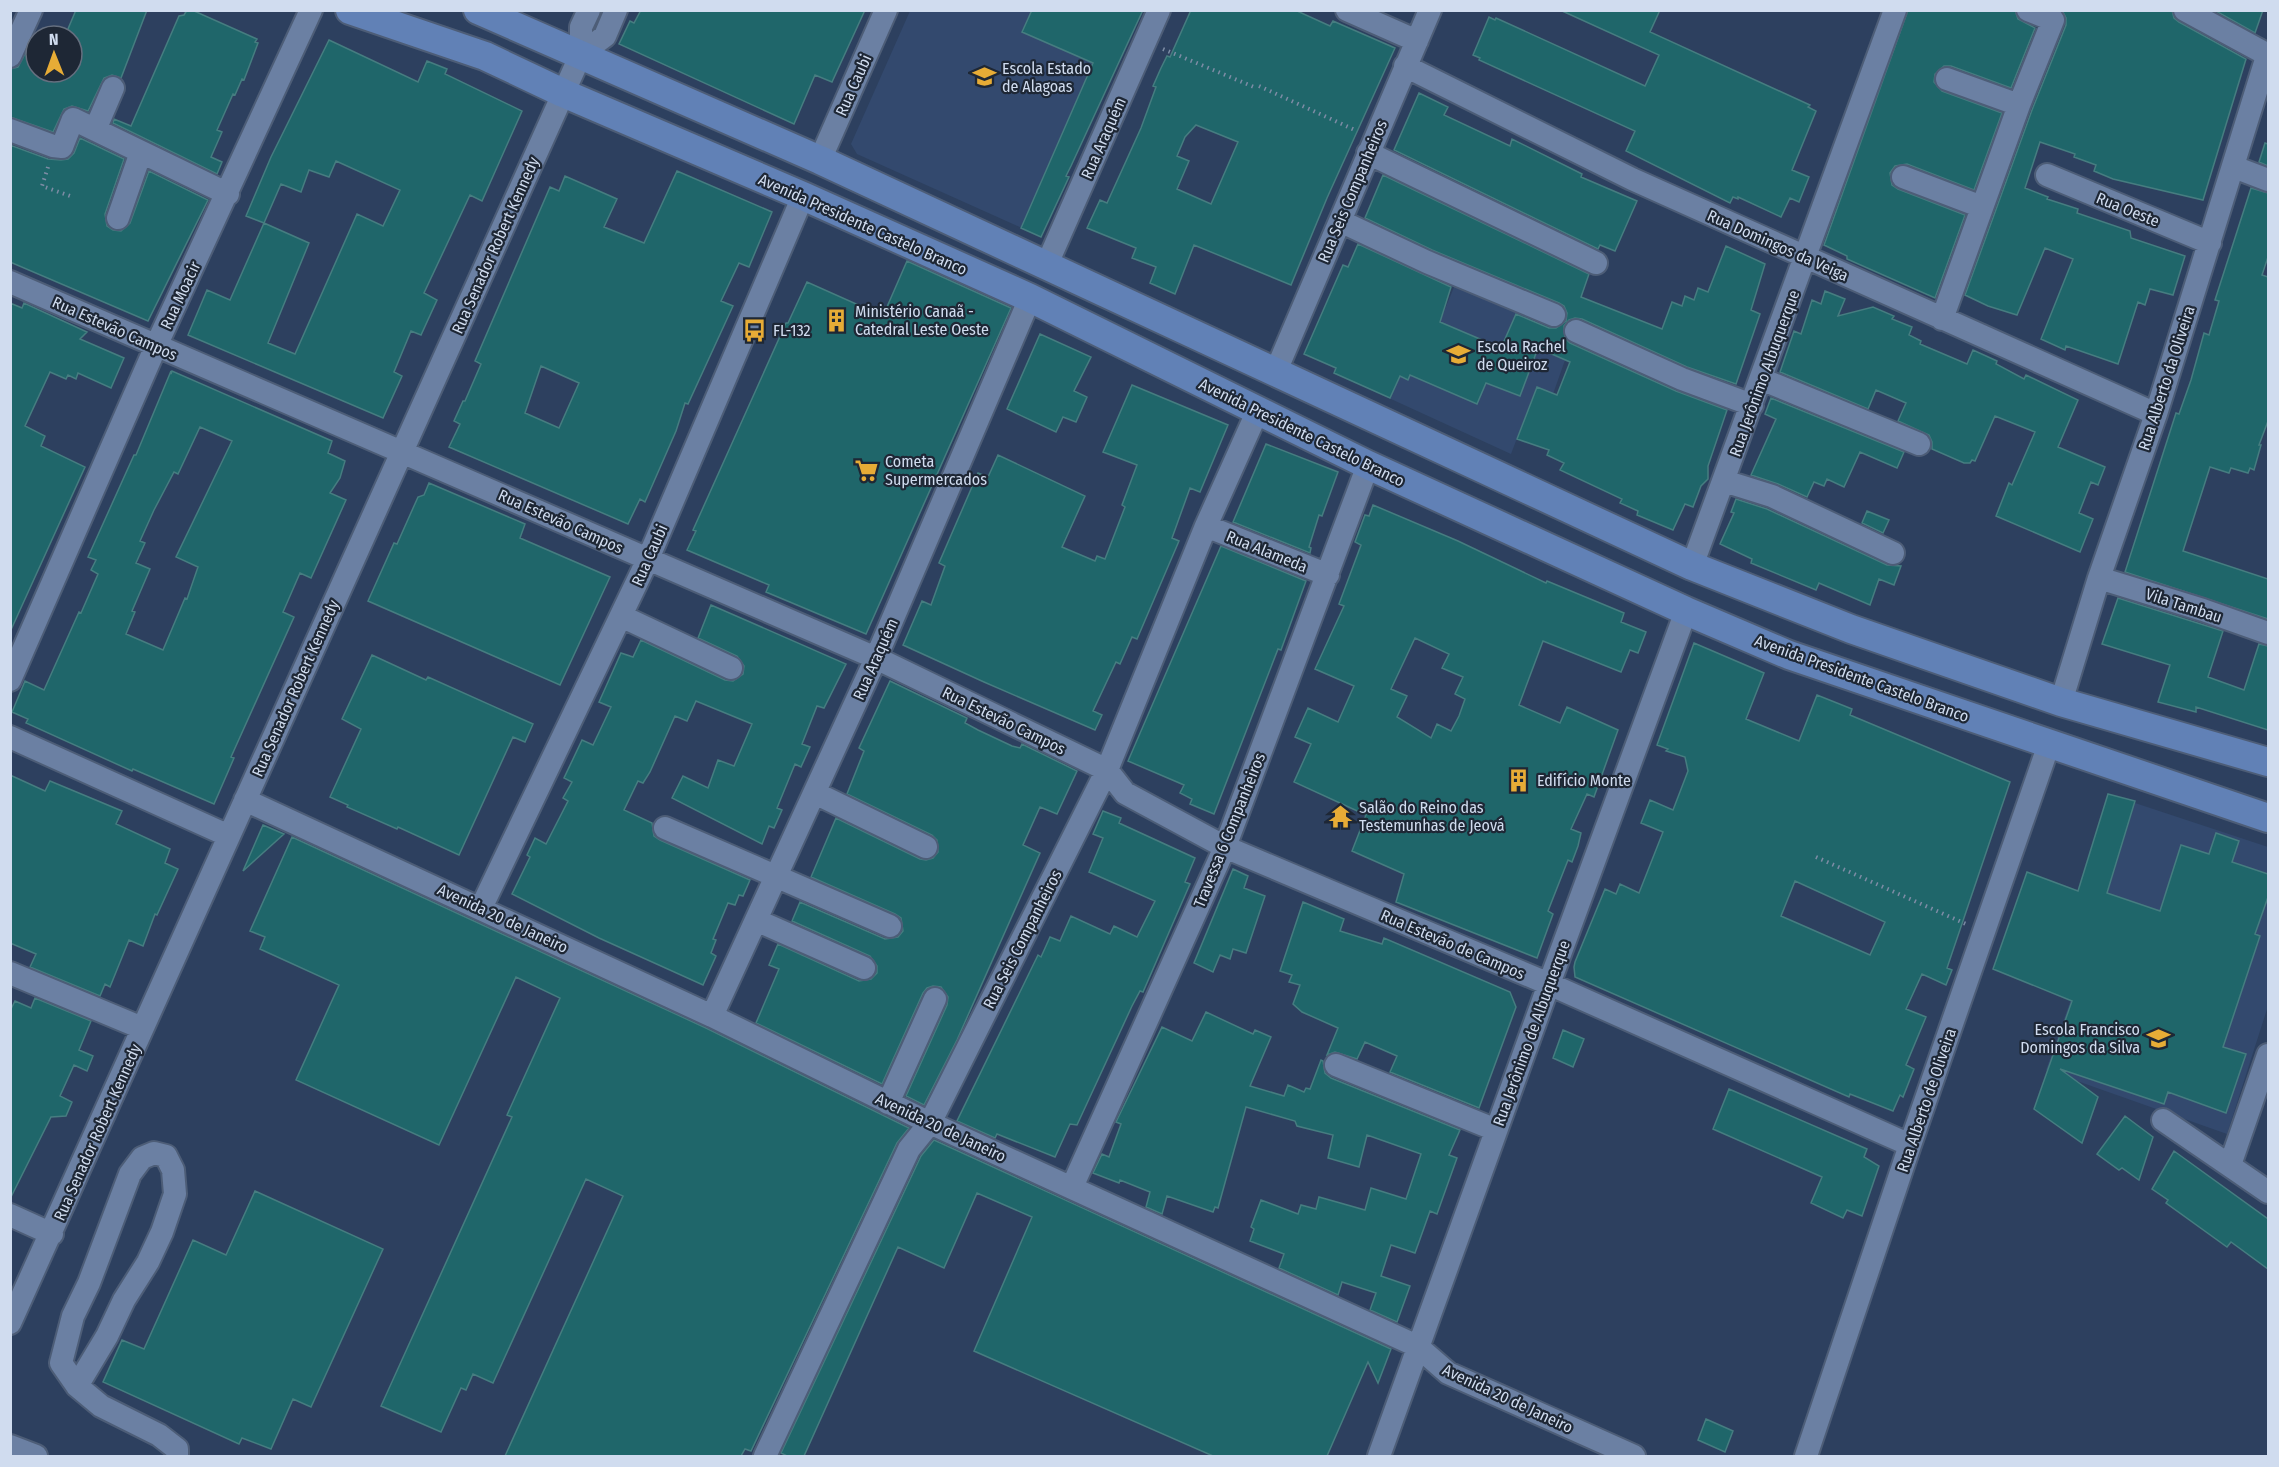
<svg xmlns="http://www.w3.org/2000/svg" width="2279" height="1467" viewBox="0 0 2279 1467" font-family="'Fira Sans Condensed',sans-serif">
  <rect width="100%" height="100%" fill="#2d405f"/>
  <path fill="#33496e" d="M910,11H1117L1022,228L857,154L851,144Z
    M1457,280L1520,304L1576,329L1553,394L1536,388L1511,454L1343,377L1435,333Z
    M2135,803L2268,847V1006L2227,1134L2046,1070L2102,911Z"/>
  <path fill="#1f666a" stroke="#467d80" stroke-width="1.5" fill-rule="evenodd" d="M76,10H147L121,78L112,75L104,78L88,111L72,106L64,109L53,132L10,117V69L18,67L28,48L36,51V72H72V36H65Z
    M187,10H192L257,39L255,42L258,43L244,80L242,79L235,95L233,94L217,130L222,132L211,157L222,162L217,174L113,123L114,119L131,126L179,16L184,15Z
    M641,10H865L832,82L815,75L794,124L619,44L630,21L634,23Z
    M1032,10H1143L1071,166L1066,176L1069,177L1041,237L1021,228L1093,63L1022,32Z
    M1191,10H1295L1330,26L1333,21L1395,48L1327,198L1291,285L1194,245L1175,294L1150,283L1156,267L1132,258L1136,248L1087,228L1100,200L1107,203L1141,128L1156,87L1153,86L1161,68L1167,56L1170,57ZM1196,125L1238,142L1211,204L1177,189L1189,161L1177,156L1185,137Z
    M1560,10H1660L1650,32L1810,105L1808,107L1816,111L1792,170L1809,177L1799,202L1790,198L1781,217L1738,197V199L1733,197L1730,203L1626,151L1635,131L1479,60L1480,58L1473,55L1489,17L1495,20L1496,18L1645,86L1659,55Z
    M1908,10H2015L2018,19L2035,28L2011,88L1951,66H1944L1935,74L1934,82L1942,91L2002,113L1974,190L1907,164L1895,166L1890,173L1892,185L1898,189L1965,215L1935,298L1847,259V256L1824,245Z
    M2062,10H2172L2174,18L2179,22L2246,59L2203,200L2113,179L2094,171L2096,165L2074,157L2075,154L2040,142L2025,188L2048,197L2047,199L2078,209L2077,213L2130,231L2131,238L2185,256L2173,295L2150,289L2145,305L2138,302L2118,364L2066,346L2065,350L2041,339L2073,259L2045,248L2017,315L1988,306L1965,295L2032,110L2066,25V18Z
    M2214,10H2263L2255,33Z
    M329,40L418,82L427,61L447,69L445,74L522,111L482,201L470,195L424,293L437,300L421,335L411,331L394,372L402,376L383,418L188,335L207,290L230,300L264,223L246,216L271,157ZM336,161L400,190L383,226L357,214L295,354L268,343L309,243L264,223L281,184L301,192L309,170L329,177Z
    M1419,93L1448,107L1444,115L1510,146L1512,139L1582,174L1581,177L1637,201L1615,251L1600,245L1598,249L1394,150Z
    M80,138L124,159L105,214L107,226L113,230L121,231L130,223L149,171L208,200L148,321L10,262V145L48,159L61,160L68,159L74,153Z
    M2265,143L2268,144V166L2259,162Z
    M677,171L772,212L749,267L739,263L721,301L733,306L688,404L685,403L676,431L645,502L640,499L628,524L449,447L460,424L454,421L463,401H465L481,364L475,361L550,187L559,191L565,176L617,199L604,227L644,243ZM541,366L579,383L559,428L525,413Z
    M1383,175L1589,274L1581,297L1662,329L1672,302L1682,306L1685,296L1694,300L1698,288L1708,292L1726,246L1765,264L1751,310L1760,314L1736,384L1687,367L1582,319L1575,318L1569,320L1564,326L1565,338L1570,343L1676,391L1727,410L1708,466V479L1701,486L1693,507L1685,504L1673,530L1637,515L1638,511L1620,503L1622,499L1560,470L1564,463L1547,455L1549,450L1517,439L1537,387L1557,395L1570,362L1538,348L1520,396L1486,383L1477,404L1410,375L1408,380L1400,376L1390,398L1334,373L1336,368L1304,354L1343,265L1348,267L1358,244L1451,287L1440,322L1501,348L1516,314L1549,328H1556L1566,321L1567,313L1564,306L1559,303L1432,250L1365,218Z
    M2251,188L2268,193V257L2262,275L2268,277V421L2259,445H2261L2254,470L2250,468L2248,473L2231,468L2229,473L2210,467L2183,551L2268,579V619L2125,572L2176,413L2179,414L2191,380L2204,333L2209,335L2219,301L2215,300Z
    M907,261L1011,308L866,634L766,592L769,585L687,550L696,531L693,530L786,323H788L807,282L883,316Z
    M1825,291L1845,299L1838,316L1873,307L1894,316L1892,319L1912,327L1909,335L1921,341L1920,344L1967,364L1973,350L1997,361L1996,364L2024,379L2026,375L2078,400L2058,447L2105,467L2098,485L2091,482L2079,513L2093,519L2080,552L1996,516L2009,483L2012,485L2035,432L1995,416L1975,461L1972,460L1970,463H1964L1932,449V442L1929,435L1898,421L1906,403L1876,390L1868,409L1780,372L1794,331L1801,334L1812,300L1821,304Z
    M10,303L22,308L24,303L87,332L80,339L124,358L111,388L78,373L76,379L68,375L66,379L50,372L25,426L45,436L41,446L85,467L10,632Z
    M1040,334L1091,357L1074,391L1087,397L1076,422L1063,417L1056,432L1007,409Z
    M171,371V374L172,371L332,441L328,453L345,461L340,478L330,493L346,500L311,578L300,573L283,612L294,617L231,757L234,758L214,804L133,769L132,771L26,723L28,719L12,712L25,681L44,690L79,612L81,613L98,574L91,570L96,560L88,557L134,455H136ZM200,427L232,441L176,557L198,567L187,599L185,598L163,650L126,634L135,612L132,611L150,569L136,563L145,543L140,541L154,510L174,472L178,474Z
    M1132,385L1228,425L1200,492L1190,488L1172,538L1179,541L1137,639L1132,637L1120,664L1116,662L1093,711L1102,715L1095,730L984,682L903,645L922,601L931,605L945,566L939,563L978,473L988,477L998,455L1085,496L1062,547L1095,561L1097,556L1105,559L1125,507L1122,505L1137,465L1103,452Z
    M1771,398L1904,452L1897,468L1860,452L1844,487L1827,479L1824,486L1814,482L1807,497L1778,484L1751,475L1776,419L1765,414Z
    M1266,444L1338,472L1322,516L1319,515L1309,547L1311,548L1310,553L1233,522Z
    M429,483L525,524L520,538L610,577L560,685L368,601L394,543L397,544L418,497L424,495Z
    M1736,499L1767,509L1887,565L1901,566L1894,585L1879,579L1870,605L1819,583L1816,590L1751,563L1752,559L1720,544L1734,513L1731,512Z
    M1373,505L1458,541L1546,583L1547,581L1624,613L1621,622L1646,632L1638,653L1630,650L1621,672L1543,641L1519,705L1560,723L1567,707L1618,730L1594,797L1587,794L1571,829L1581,833L1578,846L1572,862L1568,860L1548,911L1553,914L1537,958L1396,902L1404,874L1352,851L1366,815L1294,782L1311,744L1295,737L1308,708L1338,722L1354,686L1315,669L1344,606L1339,604L1361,545L1355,542L1365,515L1369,516ZM1415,638L1449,654L1442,668L1463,677L1455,694L1465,699L1459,716L1451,731L1437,724L1431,738L1397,717L1407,696L1391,689Z
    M1867,511L1889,520L1883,533L1862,523Z
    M1221,546L1306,581L1281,650L1278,649L1214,814L1190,804L1192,799L1180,793L1184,785L1128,761Z
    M2118,598L2223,631L2208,677L2244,690L2259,644L2268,646V730L2196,707V712L2158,702L2170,665L2102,644Z
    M711,605L846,664L824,708L817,706L802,744L810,747L801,767L795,764L777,808L782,810L774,828L769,826L762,844L672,798L683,776L708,788L718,760L734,766L752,724L696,701L687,721L675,716L650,772L643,783L638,781L624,810L652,823L654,836L660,840L750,880L743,896L739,895L735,905L728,903L713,939L716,940L711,953L716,956L703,985L599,938L512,894L530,857L527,855L535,838L546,844L568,801L563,798L572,782L564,778L582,740L593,745L611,707L599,702L621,653L633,657L641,640L725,680L733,681L743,674L744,666L737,656L698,638Z
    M1694,643L1764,673L1746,719L1799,741L1817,695L1852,709L1850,715L2010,782L1947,968L1952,970L1946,985L1922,974L1906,1009L1926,1017L1906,1065L1914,1069L1903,1097L1900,1095L1893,1111L1850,1094L1849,1097L1575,977L1574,967L1575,962L1605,889L1616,894L1620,884L1639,893L1663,832L1641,823L1650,800L1673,810L1688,771L1685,757L1666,751L1668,749L1657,745ZM1795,881L1885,922L1870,955L1781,916Z
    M372,655L426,680L428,677L533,724L525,742L513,737L459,855L398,827L397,829L347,807L348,805L330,797L361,729L342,719Z
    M890,681L967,718L965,723L978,730L1012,746L1020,748L1022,744L1077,771L1057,814L1040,807L1023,845L1040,853L957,1040L924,1105L906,1096L947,1005L948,997L941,987L933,986L927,988L923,993L882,1084L756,1023L779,969L769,965L778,944L859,981L871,979L877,973V966L870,956L792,921L800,902L885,939L898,937L903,931L901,918L895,914L811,877L836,818L920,859L926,860L933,858L938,852L937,840L932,835L847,794L864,751L859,748Z
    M10,775L45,791L50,781L122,811L116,824L170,849L165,863L178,869L157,915L155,914L143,946L129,940L110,987L105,984L100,996L30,967L36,954L10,943Z
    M2108,794L2135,801L2107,893L2160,911L2181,845L2209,854L2216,833L2239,841L2232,862L2268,874V897L2255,934L2260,936L2223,1047L2246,1054L2226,1113L2168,1092L2164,1104L2060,1069L2098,1097L2082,1143L2034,1109L2072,1001L1993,969L2027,872L2078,891Z
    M1103,811L1121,818L1119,823L1195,858L1185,882L1190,884L1143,992L1140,991L1132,1006L1077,1125L1070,1124L1055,1157L997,1134L995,1138L957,1121L1038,955L1041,957L1050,937L1060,941L1071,916L1110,934L1114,926L1137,937L1155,901L1089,872L1103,838L1093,834Z
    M263,825L284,834L243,871Z
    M292,837L706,1028L909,1128L897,1143L751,1451L745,1449L741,1456H505L623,1196L586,1179L493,1383L473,1374L466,1390L461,1388L441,1432L381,1406L512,1117L507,1115L560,998L516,977L439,1145L296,1080L339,985L260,949L265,937L250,931Z
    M1233,869L1248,876L1244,888L1265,896L1246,953L1233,949L1230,959L1220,955L1213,972L1194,963Z
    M1303,902L1344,919L1340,931L1382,944L1384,938L1510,992L1516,1007L1479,1108L1390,1072L1397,1056L1365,1042L1357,1059L1335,1052L1327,1055L1338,1028L1302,1012L1293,1004L1300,985L1289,982L1292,975L1280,971Z
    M35,998L91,1021L79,1050L93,1056L87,1071L74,1065L60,1096L72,1102L66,1116L51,1117L10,1199V1011L15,1001L31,1008Z
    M1206,1012L1253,1034L1255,1030L1271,1037L1250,1086L1284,1096L1288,1085L1304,1092L1306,1088L1310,1089L1321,1060L1323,1061L1325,1073L1331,1078L1460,1130L1449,1155L1457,1158L1437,1214L1430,1211L1415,1253L1391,1245L1381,1276L1410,1286L1397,1322L1370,1310L1376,1293L1342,1282L1338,1295L1279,1268L1284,1254L1250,1241L1254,1229L1251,1227L1261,1200L1298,1214L1301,1205L1316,1209L1319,1197L1365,1210L1371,1188L1406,1199L1421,1154L1367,1135L1359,1167L1328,1158L1333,1135L1297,1126L1295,1121L1246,1107L1218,1208L1215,1207L1213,1212L1167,1196L1162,1214L1146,1207L1150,1192L1120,1180L1119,1183L1093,1173L1102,1154L1109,1157L1121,1124L1116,1122L1162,1027L1192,1041Z
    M1563,1030L1584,1039L1573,1067L1553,1058Z
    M1729,1089L1867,1149L1864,1157L1879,1166L1862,1216L1847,1210L1843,1218L1811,1203L1822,1177L1713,1129Z
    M2125,1116L2153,1137L2139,1180L2122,1168L2119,1170L2097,1154Z
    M934,1140L1391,1349L1378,1383L1368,1362L1327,1456H1213L974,1351L1032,1217L977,1193L944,1268L898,1247L804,1456H787L781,1453L921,1156Z
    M2174,1151L2268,1219V1269L2231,1242L2227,1247L2166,1203L2168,1200L2152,1189Z
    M255,1191L383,1249L311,1407L293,1399L271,1449L242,1438L239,1444L103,1382L122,1340L144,1349L193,1240L226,1255Z
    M1706,1419L1733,1431L1725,1452L1698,1440Z"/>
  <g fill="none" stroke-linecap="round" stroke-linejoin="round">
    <defs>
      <path id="minor" d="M1347,10L1417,41
        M2185,10L2268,55
        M581,54L605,36L616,10
        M10,56L31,10
        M1405,66L1632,179L2156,414
        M1947,79L2019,105L2053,20L2028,10
        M10,130L53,146L62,147L73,119L228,194
        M95,130L113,88
        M1368,153L1596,263
        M820,160L886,10
        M2234,167L2268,180
        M2047,175L2210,243
        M1903,177L1982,207
        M118,218L141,152
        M1340,221L1427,262L1554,315
        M1047,264L1159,10
        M10,282L876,658L1107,770L1125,793L1225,847L1549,984L1910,1145
        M1942,319L2019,105
        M1576,331L1682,379L1752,405
        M1276,371L1430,10
        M1761,379L1919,444
        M1724,481L1772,496L1893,553
        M1206,526L1328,575
        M1692,566L1895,10
        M2099,578L2203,610L2268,633
        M621,616L731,668
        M10,680L156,346L311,10
        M2061,702L2099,578L2156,414L2268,53
        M10,737L229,836
        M815,793L926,847
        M245,800L712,1016L930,1123L1417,1346L1448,1373L1634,1456
        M665,828L890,926
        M481,908L648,559L803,196
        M756,920L864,968
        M10,973L142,1028
        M712,1016L876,658L1030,298
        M1336,1065L1496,1130
        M888,1103L935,999
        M2163,1120L2268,1192
        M2230,1165L2268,1055
        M1072,1187L1225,847L1368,465
        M10,1215L52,1234
        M10,1323L581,54V27L589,10
        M77,1386L107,1336L124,1300L148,1262L162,1232L175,1194L173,1170L166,1156L154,1153L142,1158L130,1174L89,1283L73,1316L61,1363L77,1386L101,1406L159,1435L177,1449V1456
        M10,1446L36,1456
        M765,1456L909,1149L930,1123L1107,770L1206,526L1258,410
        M1379,1456L1549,984L1686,611
        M1806,1456L1910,1145L2049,744"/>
      <path id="major" d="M350,10L485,56L563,93L803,196L1030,298L1368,465L1686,611L1789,655L2268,818
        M478,10L820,160L1692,566L1851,629L2061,702L2268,762"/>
    </defs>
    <use href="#minor" stroke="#4d5d77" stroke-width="26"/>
    <use href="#major" stroke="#4d5d77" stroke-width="32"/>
    <path stroke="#7d8ca5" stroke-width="4" stroke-dasharray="1.5 4.5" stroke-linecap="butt" d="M1163,49L1254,87
      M1259,86L1357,131
      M48,167L42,186L70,196
      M1816,857L1966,924"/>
    <use href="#minor" stroke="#6b80a3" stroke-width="22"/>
    <use href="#major" stroke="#6181b6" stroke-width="28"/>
  </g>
  <defs>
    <symbol id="school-bare" viewBox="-9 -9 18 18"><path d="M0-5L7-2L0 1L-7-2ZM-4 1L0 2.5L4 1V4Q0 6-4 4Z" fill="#e7ac36" stroke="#1e2735" stroke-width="2.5" paint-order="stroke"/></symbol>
    <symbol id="building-bare" viewBox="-9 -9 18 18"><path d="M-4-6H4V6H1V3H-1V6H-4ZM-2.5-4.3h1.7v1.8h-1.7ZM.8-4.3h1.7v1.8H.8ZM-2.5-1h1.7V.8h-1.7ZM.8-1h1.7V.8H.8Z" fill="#e7ac36" stroke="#1e2735" stroke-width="2.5" paint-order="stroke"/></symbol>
    <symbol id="bus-bare" viewBox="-9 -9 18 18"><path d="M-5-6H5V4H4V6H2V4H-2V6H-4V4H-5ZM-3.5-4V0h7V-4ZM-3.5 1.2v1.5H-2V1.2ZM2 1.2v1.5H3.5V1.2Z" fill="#e7ac36" stroke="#1e2735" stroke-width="2.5" paint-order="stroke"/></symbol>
    <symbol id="supermarket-bare" viewBox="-9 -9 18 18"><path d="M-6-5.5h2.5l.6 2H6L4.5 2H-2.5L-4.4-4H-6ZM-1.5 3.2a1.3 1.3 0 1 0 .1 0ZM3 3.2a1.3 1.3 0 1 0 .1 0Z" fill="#e7ac36" stroke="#1e2735" stroke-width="2.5" paint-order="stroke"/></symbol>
    <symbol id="temple-bare" viewBox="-9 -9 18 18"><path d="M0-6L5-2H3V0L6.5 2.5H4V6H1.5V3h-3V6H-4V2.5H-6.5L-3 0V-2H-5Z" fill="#e7ac36" stroke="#1e2735" stroke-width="2.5" paint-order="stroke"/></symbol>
  </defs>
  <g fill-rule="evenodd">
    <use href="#school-bare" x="968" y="60" width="33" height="33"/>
    <use href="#building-bare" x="820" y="304" width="33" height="33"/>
    <use href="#bus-bare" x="738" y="314" width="33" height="33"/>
    <use href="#school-bare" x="1442" y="338" width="33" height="33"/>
    <use href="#supermarket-bare" x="850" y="454" width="33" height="33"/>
    <use href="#building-bare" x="1502" y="764" width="33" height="33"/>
    <use href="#temple-bare" x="1324" y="800" width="33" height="33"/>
    <use href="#school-bare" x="2142" y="1022" width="33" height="33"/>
  </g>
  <g text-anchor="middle" stroke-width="4.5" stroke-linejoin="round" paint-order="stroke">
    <g font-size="16" fill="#d0dcef" stroke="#1e2735" text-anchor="start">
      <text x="1002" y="74">Escola Estado<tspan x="1002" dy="18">de Alagoas</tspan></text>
      <text x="855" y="317">Ministério Canaã -<tspan x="855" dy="18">Catedral Leste Oeste</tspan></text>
      <text x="773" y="336">FL-132</text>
      <text x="1477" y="352">Escola Rachel<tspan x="1477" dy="18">de Queiroz</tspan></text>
      <text x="885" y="467">Cometa<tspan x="885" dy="18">Supermercados</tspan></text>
      <text x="1537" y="786">Edifício Monte</text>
      <text x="1359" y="813">Salão do Reino das<tspan x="1359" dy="18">Testemunhas de Jeová</tspan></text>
      <text x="2140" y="1035" text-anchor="end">Escola Francisco<tspan x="2140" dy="18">Domingos da Silva</tspan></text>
    </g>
    <g font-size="16" fill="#d0dcef" stroke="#1e2735">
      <text transform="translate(853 85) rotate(-66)" y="6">Rua Caubi</text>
      <text transform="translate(1103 138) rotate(-66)" y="6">Rua Araquém</text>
      <text transform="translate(1352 191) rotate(-67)" y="6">Rua Seis Companheiros</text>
      <text transform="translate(2128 209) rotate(22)" y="6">Rua Oeste</text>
      <text transform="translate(863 224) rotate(24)" y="6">Avenida Presidente Castelo Branco</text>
      <text transform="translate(495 245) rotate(-66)" y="6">Rua Senador Robert Kennedy</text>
      <text transform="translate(1778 245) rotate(24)" y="6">Rua Domingos da Veiga</text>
      <text transform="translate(180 295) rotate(-65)" y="6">Rua Moacir</text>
      <text transform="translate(115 328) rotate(24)" y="6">Rua Estevão Campos</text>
      <text transform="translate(1764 373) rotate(-70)" y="6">Rua Jerônimo Albuquerque</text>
      <text transform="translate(2166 378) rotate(-72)" y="6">Rua Alberto da Oliveira</text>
      <text transform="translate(1302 432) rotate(26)" y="6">Avenida Presidente Castelo Branco</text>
      <text transform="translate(561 521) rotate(24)" y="6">Rua Estevão Campos</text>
      <text transform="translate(1267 551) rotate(22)" y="6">Rua Alameda</text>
      <text transform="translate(649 555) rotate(-66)" y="6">Rua Caubi</text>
      <text transform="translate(2184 605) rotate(18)" y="6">Vila Tambau</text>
      <text transform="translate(875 659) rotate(-66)" y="6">Rua Araquém</text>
      <text transform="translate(1862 678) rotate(20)" y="6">Avenida Presidente Castelo Branco</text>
      <text transform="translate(295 688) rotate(-66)" y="6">Rua Senador Robert Kennedy</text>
      <text transform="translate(1004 720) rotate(26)" y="6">Rua Estevão Campos</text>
      <text transform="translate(1229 830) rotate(-68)" y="6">Travessa 6 Companheiros</text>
      <text transform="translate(503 918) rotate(25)" y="6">Avenida 20 de Janeiro</text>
      <text transform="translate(1022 939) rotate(-63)" y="6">Rua Seis Companheiros</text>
      <text transform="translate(1453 944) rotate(23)" y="6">Rua Estevão de Campos</text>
      <text transform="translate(1531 1033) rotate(-70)" y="6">Rua Jerônimo de Albuquerque</text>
      <text transform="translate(1926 1100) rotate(-71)" y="6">Rua Alberto de Oliveira</text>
      <text transform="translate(941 1127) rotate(25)" y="6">Avenida 20 de Janeiro</text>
      <text transform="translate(97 1132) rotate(-66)" y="6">Rua Senador Robert Kennedy</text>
      <text transform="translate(1508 1398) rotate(25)" y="6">Avenida 20 de Janeiro</text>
    </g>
  </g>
  <rect width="2279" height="1467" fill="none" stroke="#d0dcef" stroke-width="24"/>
  <g transform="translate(54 54) rotate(359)"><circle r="28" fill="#1e2735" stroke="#656f7f" stroke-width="1.5"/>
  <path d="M0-4.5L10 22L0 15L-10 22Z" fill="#e7ac36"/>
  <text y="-9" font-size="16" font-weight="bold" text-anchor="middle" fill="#d0dcef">N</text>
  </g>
</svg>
